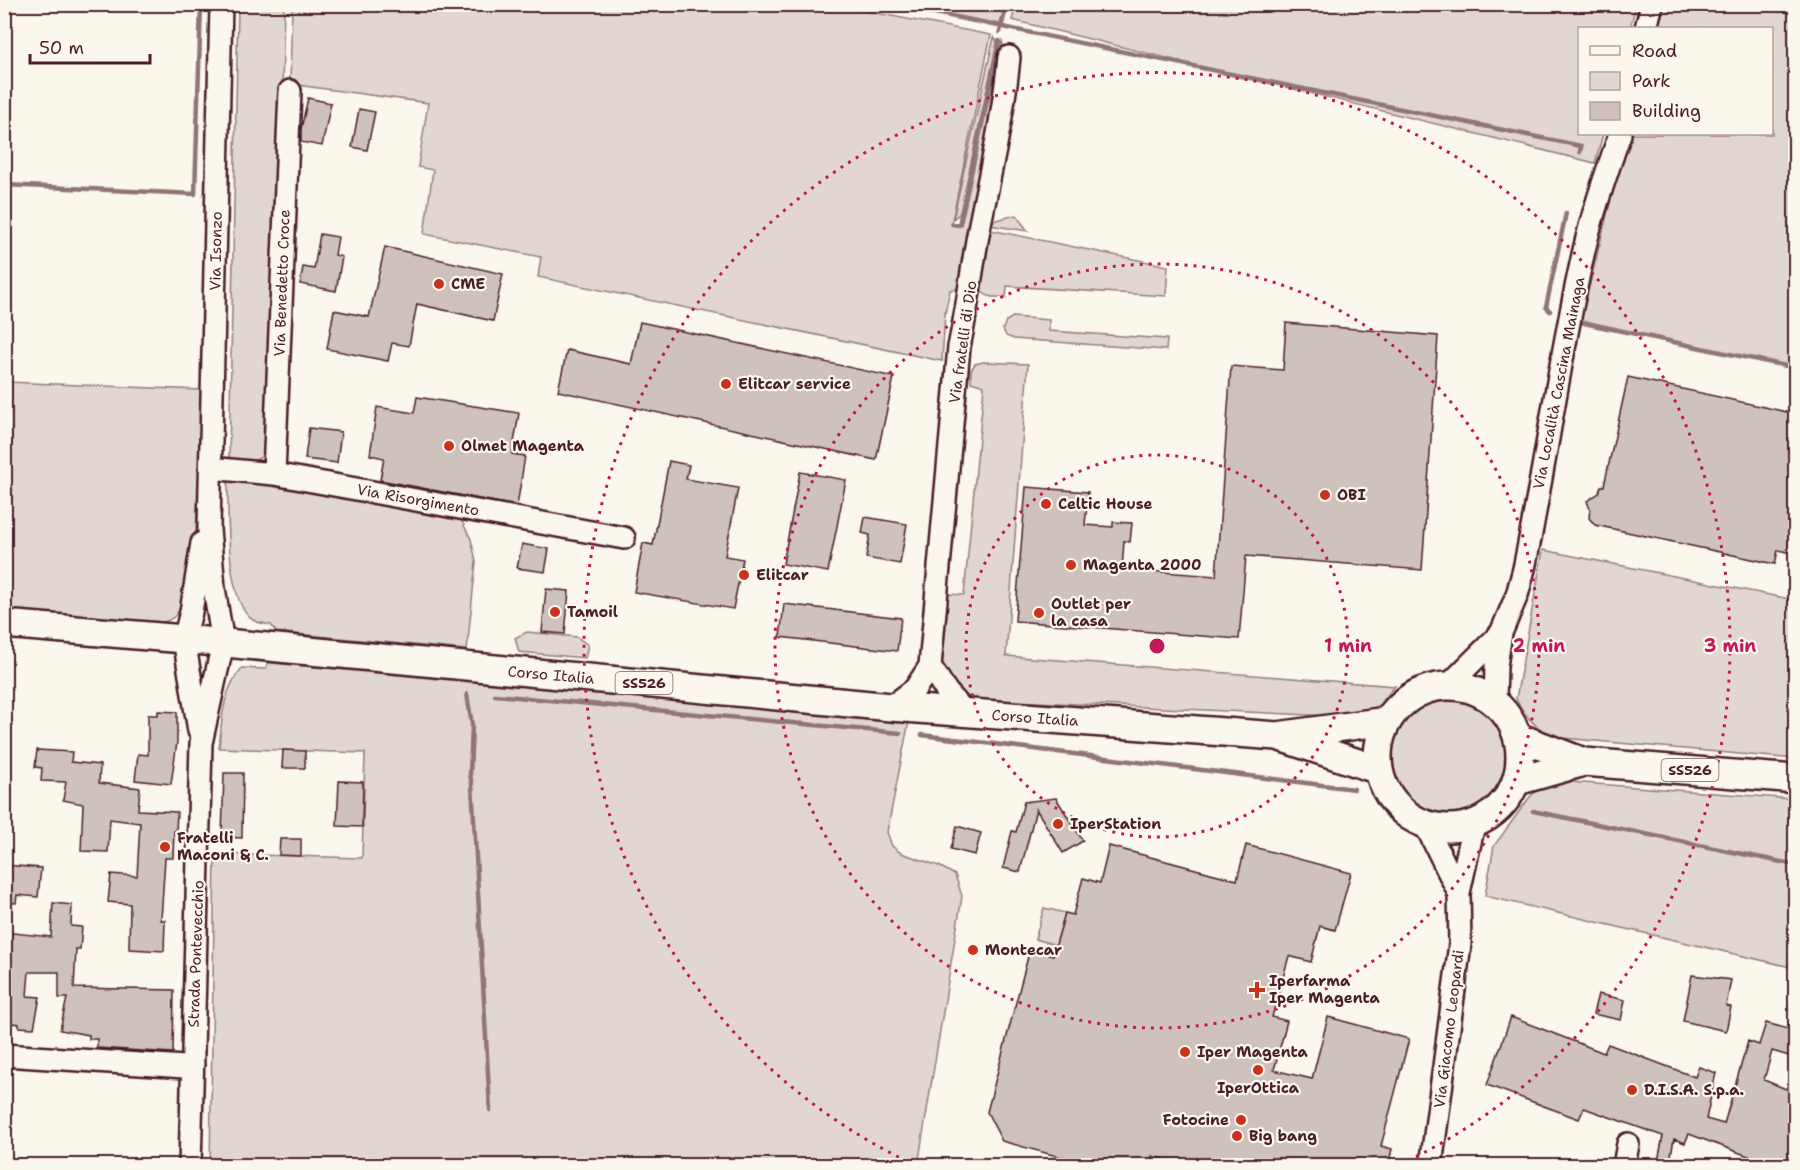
<svg xmlns="http://www.w3.org/2000/svg" width="1800" height="1170" viewBox="0 0 1800 1170" font-family="'Shantell Sans',sans-serif">
  <rect width="100%" height="100%" fill="#fbf7ec"/>
  <filter id="ink" filterUnits="userSpaceOnUse"><feTurbulence type="fractalNoise" baseFrequency=".0167" numOctaves="2"/><feDisplacementMap in="SourceGraphic" scale="12" xChannelSelector="R" yChannelSelector="G"/><feConvolveMatrix kernelMatrix="1 2 1 2 8 2 1 2 1" color-interpolation-filters="sRGB"/></filter>
  <g filter="url(#ink)">
    <path fill="#e2d7d0" stroke="#967b7e" stroke-width="1.5" d="M829,4L991,35L951,225L961,226L1002,41L1006,54L962,288L950,290L945,313L942,361L538,277L541,257L424,234L433,170L418,167L428,103L297,85L290,82L292,5Z
      M238,5H284L280,178L265,453C254,465 243,462 229,461Z
      M903,5H949L977,9L988,5H1005L1000,24Z
      M1016,5V4L1636,5L1630,28H1580V134H1603L1595,163L1012,20Z
      M1660,5H1795V368L1581,320L1627,134H1772V28H1654Z
      M994,37L998,44L960,213L953,219Z
      M1016,215L1028,231L989,225L988,222Z
      M986,229L1168,266L1166,296L1007,286L1006,297C996,297 985,299 980,288Z
      M1013,317L1049,320V331L1167,339L1166,350L1014,339L1006,336L1003,329L1006,321Z
      M983,362L1028,364L1006,656L1395,686L1378,706L1351,717L971,699C966,697 958,694 954,690C932,669 945,621 948,594L964,595L984,386L971,382V370L975,364Z
      M6,382L201,390C199,437 202,581 176,615C170,621 163,623 155,623L5,612Z
      M228,476L458,514L471,539L476,561L467,650L276,632L271,625C266,624 258,623 253,620C225,603 228,507 228,476Z
      M1543,550L1795,600V759L1552,737C1534,725 1526,718 1516,699Z
      M527,632L577,637L588,645L585,658L519,652L515,638Z
      M268,660L909,721L887,832L892,846L901,853L939,866L955,875L962,896L918,1165L210,1166L215,854L362,858L365,753L219,748C222,720 222,691 242,668L266,669Z
      M1392 756a57 57 0 1 1 114 0a57 57 0 1 1-114 0Z
      M1556,781L1795,799V968L1485,896L1494,846L1529,798L1540,787Z
      M1044,908L1065,913L1056,945L1035,939Z"/>
    <g fill="none" stroke-linecap="round" stroke-linejoin="round">
      <path stroke="#907477" stroke-width="4.5" d="M891,4L1581,146L1580,152
        M1000,32L1007,4
        M4,185L195,194L201,4
        M953,224L959,225L999,41
        M1550,311L1546,307L1566,213
        M1584,323L1796,368
        M467,694L472,725L470,775L472,784L490,1110
        M495,695L900,733
        M922,735L1354,789
        M1533,811L1796,865"/>
    </g>
    <path fill="#cfc2bc" stroke="#4a1f2b" stroke-width="1.5" d="M308,98L331,103L322,146L301,142V129Z
      M359,109L375,112L367,150L352,147Z
      M320,234L338,237L335,255L342,257L336,291L300,284L303,267L314,269Z
      M385,247L503,274L493,321L417,304L409,346L392,343L388,361L327,349L334,310L369,317Z
      M640,322L894,377L876,460L558,391L567,350L631,364Z
      M1286,323L1438,336L1422,570L1246,556L1239,639L1015,621L1026,487L1088,492L1085,525L1113,527V522L1132,523L1130,542L1124,541L1122,569L1216,576L1231,366L1283,370Z
      M1628,377L1796,414V554L1778,550L1775,564L1595,525L1589,518L1590,509L1587,501L1599,493L1601,486H1604Z
      M417,397L519,413L512,454L525,456L517,506L380,480L384,458L370,455L377,407L414,413Z
      M309,428L341,432L337,463L305,459Z
      M669,461L689,465L686,479L738,488L725,556L743,559L733,609L634,592L643,543L653,545Z
      M800,472L846,480L828,572L783,564Z
      M865,517L907,524L900,564L866,558L870,535L862,533Z
      M522,544L549,549L545,572L517,568Z
      M546,589L569,591L565,634L542,632Z
      M784,604L901,618L897,651L780,637Z
      M158,711L177,712V742L171,784L135,780L138,754L148,755V715H158Z
      M37,750L72,752L71,762L100,765L99,783L140,788L138,810L177,812L176,831H174L173,858H165L161,920H165L164,951L129,949L130,904L108,902L111,874L137,876L140,823L110,819L108,852L81,851L83,804L63,800L66,782L41,781L42,768L35,767Z
      M283,750L305,751V768H282Z
      M224,773H243L242,838L222,837Z
      M339,781L363,782L362,827L337,826Z
      M1056,798L1083,841L1063,853L1036,809L1020,872L1003,868L1012,831L1016,832L1024,802Z
      M957,826L981,833L975,855L951,849Z
      M280,839H301V856L279,855Z
      M1246,845L1351,873L1335,930L1320,926L1311,962L1289,956L1272,1017L1287,1021L1274,1070L1312,1079L1328,1017L1409,1039L1381,1146L1392,1149L1388,1166H1186L1152,1156L1150,1166H1093L1002,1141L987,1112L1030,949L1053,955L1065,913L1073,915L1083,878L1100,883L1109,846L1237,880Z
      M4,865L41,868L38,897L17,895L16,903L4,902Z
      M53,903L72,905L71,926L82,927L80,949H76L74,988L174,990L173,1053L97,1048V1039H89V1035L60,1030L67,998H59V972H29L27,996L40,997L34,1028L19,1027V1024L4,1022V932L51,937Z
      M1692,975L1731,980L1726,1006L1731,1007L1726,1031L1683,1021Z
      M1598,994L1625,1000L1621,1020L1593,1014Z
      M1511,1017L1604,1053L1608,1044L1695,1077L1699,1067L1716,1073L1706,1119L1724,1124L1748,1041L1759,1045L1766,1023L1796,1031V1058L1772,1051L1764,1080L1786,1089L1796,1066V1166H1775L1689,1134L1685,1143L1674,1139L1669,1166H1657L1663,1136L1584,1108L1579,1119L1487,1085Z"/>
    <g fill="none" stroke-linecap="round" stroke-linejoin="round">
      <defs>
        <path id="minor" d="M1646,28L1652,4
          M210,468L274,474L624,538
          M274,474L290,91
          M930,666L947,692L965,712
          M1449,685L1501,633
          M1495,702L1496,666L1501,633L1517,595L1524,569C1546,462 1560,353 1585,246C1594,208 1607,171 1620,134
          M891,707L915,689L930,666L959,347C968,306 972,265 980,224C991,168 1004,113 1009,57
          M199,731L184,639L191,612L202,543
          M1425,824L1459,893
          M4,1055L185,1067L193,1064
          M190,1166L201,743L223,643L214,588L209,529L221,4
          M1431,1166L1460,944L1459,893L1474,824
          M1624,1166L1628,1144"/>
        <path id="major" d="M4,624L184,639L891,707L1277,736L1387,721
          M1378 757a71 71 0 1 1 142 0a71 71 0 1 1-142 0Z
          M1518,737L1584,762L1796,779
          M1283,738L1379,770
          M1517,781L1584,762"/>
      </defs>
      <use href="#minor" stroke="#4a1f2b" stroke-width="26"/>
      <use href="#major" stroke="#4a1f2b" stroke-width="32"/>
      <use href="#minor" stroke="#fbf7ec" stroke-width="21"/>
      <use href="#major" stroke="#fbf7ec" stroke-width="27"/>
    </g>
  </g>
  <g fill="none" stroke="#c2185b" stroke-width="3" stroke-dasharray="3 6">
    <circle cx="1157" cy="646" r="191"/>
    <circle cx="1157" cy="646" r="382"/>
    <path d="M915 1165A573 573 0 1 1 1399 1165"/>
  </g>
  <g fill="#c8321e" stroke="#fbf7ec" stroke-width="2">
    <circle cx="439" cy="284" r="6"/>
    <circle cx="726" cy="384" r="6"/>
    <circle cx="449" cy="446" r="6"/>
    <circle cx="1325" cy="495" r="6"/>
    <circle cx="1046" cy="504" r="6"/>
    <circle cx="1071" cy="565" r="6"/>
    <circle cx="744" cy="575" r="6"/>
    <circle cx="555" cy="612" r="6"/>
    <circle cx="1039" cy="613" r="6"/>
    <circle cx="1058" cy="824" r="6"/>
    <circle cx="165" cy="847" r="6"/>
    <circle cx="973" cy="950" r="6"/>
    <path d="M1254 981h6v6h6v6h-6v6h-6v-6h-6v-6h6z"/>
    <circle cx="1185" cy="1052" r="6"/>
    <circle cx="1258" cy="1070" r="6"/>
    <circle cx="1632" cy="1090" r="6"/>
    <circle cx="1241" cy="1120" r="6"/>
    <circle cx="1237" cy="1136" r="6"/>
  </g>
  <g text-anchor="middle" stroke-width="4.5" stroke-linejoin="round" paint-order="stroke">
    <g fill="#fbf7ec" stroke="#7f6065" stroke-width="1.5">
      <rect x="615.5" y="672" width="57" height="22" rx="4.5"/>
      <rect x="1661.5" y="759" width="57" height="22" rx="4.5"/>
    </g>
    <g font-size="14" font-weight="bold" fill="#4a1f2b">
      <text x="644" y="688">SS526</text>
      <text x="1690" y="775">SS526</text>
    </g>
    <g font-size="15" fill="#4a1f2b" stroke="#fbf7ec">
      <text transform="translate(216 251) rotate(-89)" y="5">Via Isonzo</text>
      <text transform="translate(282 283) rotate(-88)" y="5">Via Benedetto Croce</text>
      <text transform="translate(963 342) rotate(-82)" y="5">Via fratelli di Dio</text>
      <text transform="translate(1559 383) rotate(-79)" y="5">Via Località Cascina Mainaga</text>
      <text transform="translate(418 500) rotate(10)" y="5">Via Risorgimento</text>
      <text transform="translate(551 675) rotate(5)" y="5">Corso Italia</text>
      <text transform="translate(1035 718) rotate(4)" y="5">Corso Italia</text>
      <text transform="translate(196 954) rotate(-88)" y="5">Strada Pontevecchio</text>
      <text transform="translate(1449 1029) rotate(-83)" y="5">Via Giacomo Leopardi</text>
    </g>
    <g font-size="15" font-weight="bold" fill="#4a1f2b" stroke="#fbf7ec" text-anchor="start">
      <text x="451" y="289">CME</text>
      <text x="738" y="389">Elitcar service</text>
      <text x="461" y="451">Olmet Magenta</text>
      <text x="1337" y="500">OBI</text>
      <text x="1058" y="509">Celtic House</text>
      <text x="1083" y="570">Magenta 2000</text>
      <text x="756" y="580">Elitcar</text>
      <text x="1051" y="609">Outlet per<tspan x="1051" dy="17">la casa</tspan></text>
      <text x="567" y="617">Tamoil</text>
      <text x="1070" y="829">IperStation</text>
      <text x="177" y="843">Fratelli<tspan x="177" dy="17">Maconi &amp; C.</tspan></text>
      <text x="985" y="955">Montecar</text>
      <text x="1269" y="986">Iperfarma<tspan x="1269" dy="17">Iper Magenta</tspan></text>
      <text x="1197" y="1057">Iper Magenta</text>
      <text x="1258" y="1093" text-anchor="middle">IperOttica</text>
      <text x="1644" y="1095">D.I.S.A. S.p.a.</text>
      <text x="1229" y="1125" text-anchor="end">Fotocine</text>
      <text x="1249" y="1141">Big bang</text>
    </g>
  </g>
  <circle cx="1157" cy="646" r="9" fill="#c2185b" stroke="#fbf7ec" stroke-width="3"/>
  <g font-size="18" text-anchor="middle" font-weight="bold" fill="#c2185b" stroke="#fbf7ec" stroke-width="4.5" stroke-linejoin="round" paint-order="stroke">
    <text x="1348" y="652">1 min</text>
    <text x="1539" y="652">2 min</text>
    <text x="1730" y="652">3 min</text>
  </g>
  <rect width="1800" height="1170" fill="none" stroke="#fbf7ec" stroke-width="24"/>
  <rect x="12" y="12" width="1776" height="1146" fill="none" stroke="#4a1f2b" stroke-width="2" filter="url(#ink)"/>
  <rect x="1578" y="27" width="195" height="108" fill="#fbf7ec" stroke="#b4a19f" stroke-width="1.5"/>
  <rect x="1590" y="46" width="30" height="9" fill="#fbf7ec" stroke="#b4a19f" stroke-width="1.5"/>
  <text x="1632" y="57" font-size="18" fill="#4a1f2b">Road</text>
  <rect x="1590" y="72" width="30" height="18" fill="#e2d7d0" stroke="#b4a19f" stroke-width="1.5"/>
  <text x="1632" y="87" font-size="18" fill="#4a1f2b">Park</text>
  <rect x="1590" y="102" width="30" height="18" fill="#cfc2bc" stroke="#b4a19f" stroke-width="1.5"/>
  <text x="1632" y="117" font-size="18" fill="#4a1f2b">Building</text>
  <path d="M30 54v9h120v-9" fill="none" stroke="#4a1f2b" stroke-width="3"/>
  <text x="39" y="54" font-size="18" fill="#4a1f2b" stroke="#fbf7ec" stroke-width="4.5" paint-order="stroke">50 m</text>
</svg>
